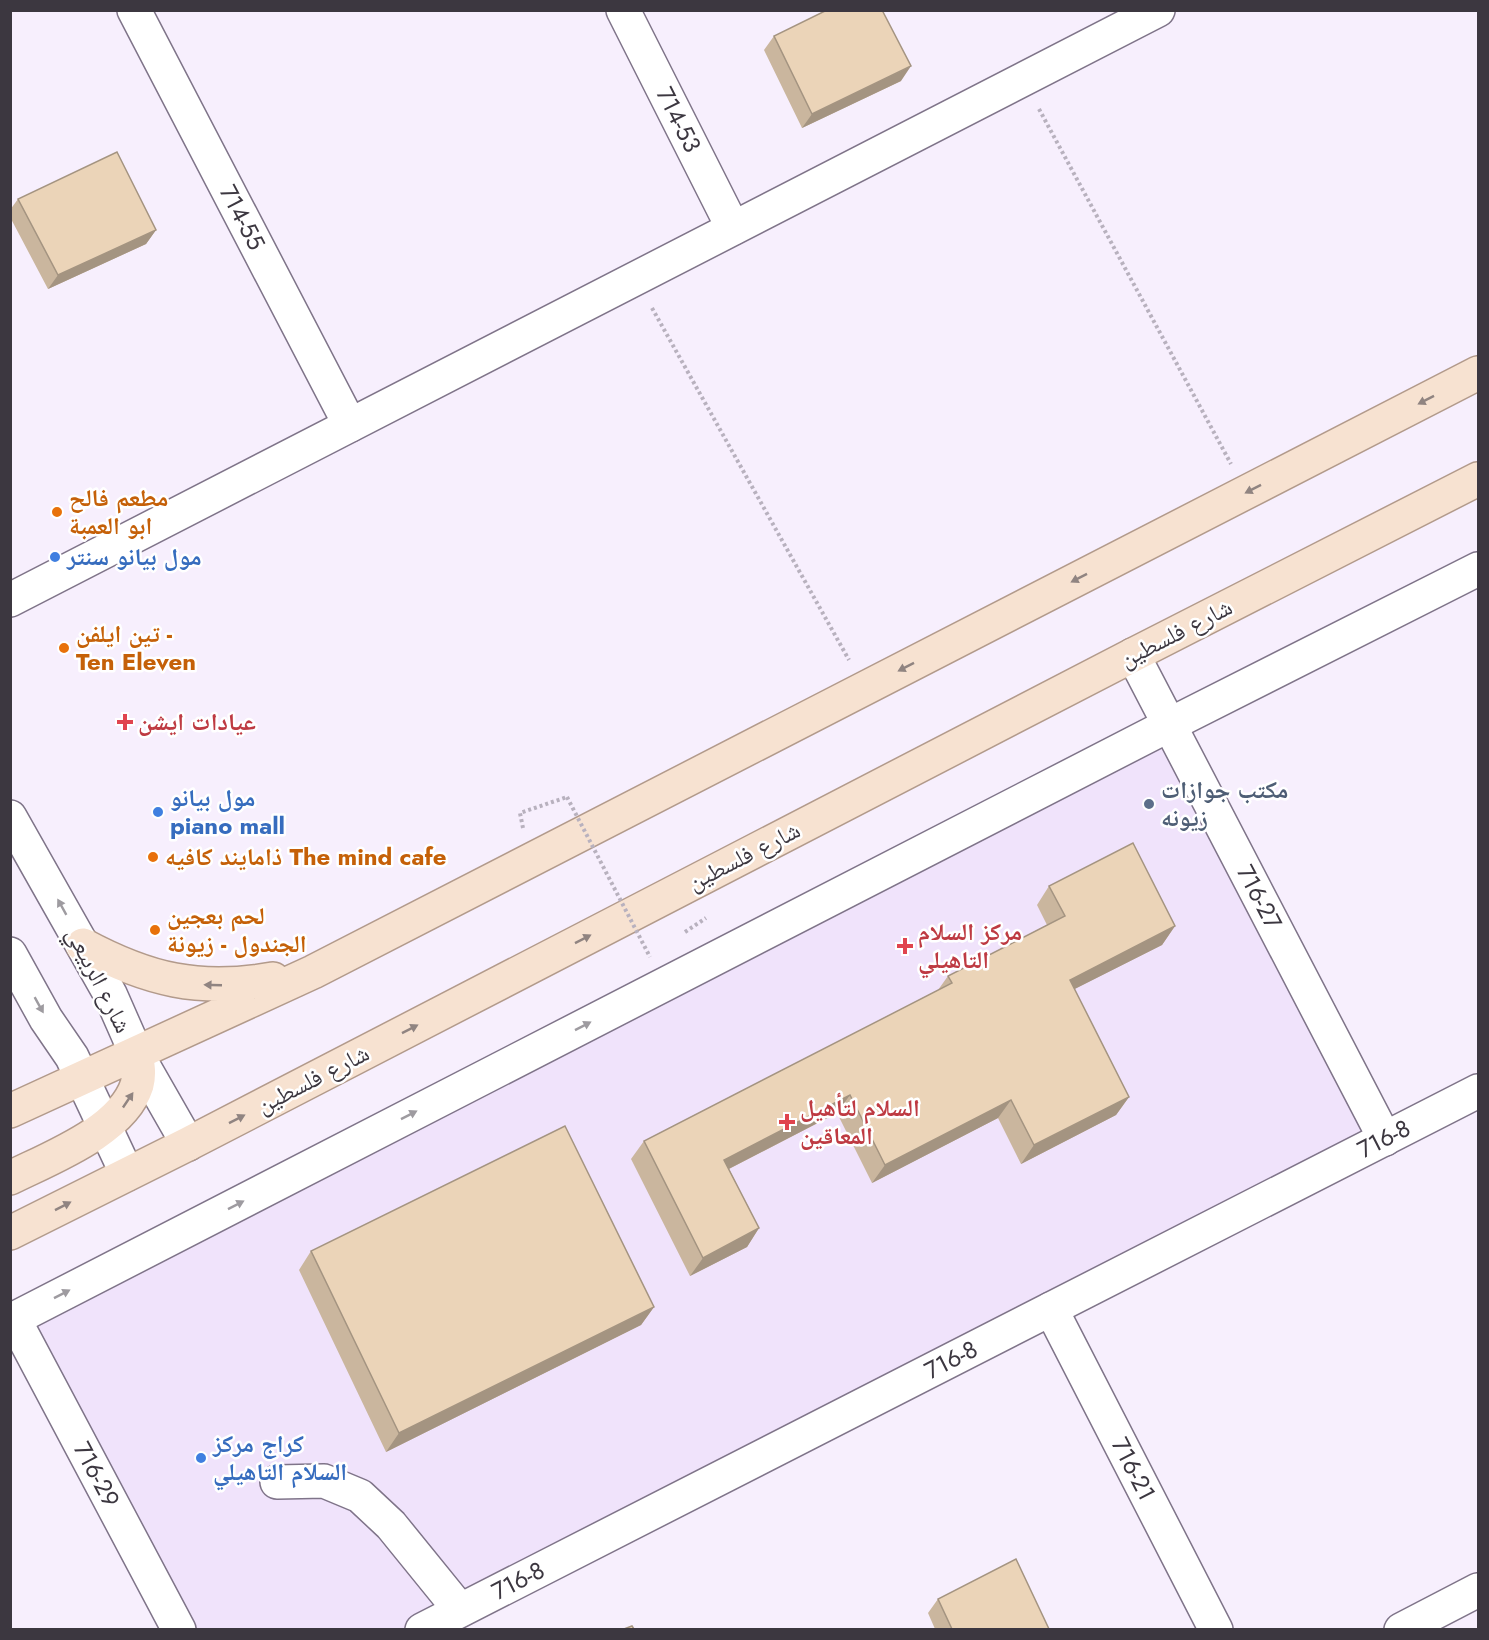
<svg xmlns="http://www.w3.org/2000/svg" width="1489" height="1640" viewBox="0 0 1489 1640" font-family="Jost,'Noto Naskh Arabic',sans-serif">
  <rect width="100%" height="100%" fill="#f7effd"/>
  <path fill="#f0e3fb" d="M1169,725L1385,1139L422,1629H179L14,1319Z"/>
  <g fill="none" stroke-linecap="round" stroke-linejoin="round">
    <defs>
      <g id="minor">
        <path id="s1" d="M134,10L350,425"/>
        <path id="s2" d="M623,10L733,228"/>
        <path d="M10,600L1158,10"/>
        <path id="s3" d="M1133,655L1385,1139"/>
        <path d="M10,817L110,994L136,1053L188,1144"/>
        <path d="M10,954L46,1019L72,1057L127,1174"/>
        <path id="s4" d="M1051,1309L1216,1630"/>
        <path id="s5" d="M14,1319L179,1630"/>
        <path d="M10,1321L1169,725L1478,569"/>
        <path d="M277,1482L324,1481L360,1496L391,1525L460,1610"/>
        <path id="s6" d="M422,1630L1478,1091"/>
        <path d="M1401,1630L1478,1590"/>
      </g>
      <path id="major" d="M83,945C148,980 199,992 273,979
        M10,1111L313,972L1478,373
        M10,1178C50,1158 122,1131 137,1085C140,1074 138,1064 136,1053
        M10,1233L188,1144L1133,655L1478,479"/>
    </defs>
    <use href="#minor" stroke="#7f7489" stroke-width="36"/>
    <use href="#major" stroke="#b29a8b" stroke-width="36"/>
    <path stroke="#b8b1be" stroke-width="4" stroke-dasharray="3 3" stroke-linecap="butt" d="M1039,109L1231,464
      M652,308L849,660
      M523,828L520,813L567,797
      M685,932L706,918"/>
    <use href="#minor" stroke="#fff" stroke-width="33"/>
    <use href="#major" stroke="#f7e2d1" stroke-width="33"/>
    <path stroke="#b8b1be" stroke-width="4" stroke-dasharray="3 3" stroke-linecap="butt" d="M567,797L650,957"/>
  </g>
  <path fill="#cab69e" d="M774,36L901,81L802,128L764,50Z
    M18,199L156,230L146,244L48,289L10,217V210Z
    M1049,886L1175,926L1162,945L1074,989L1129,1097L1116,1115L1021,1164L998,1118L872,1183L837,1113L729,1169L759,1228L747,1247L690,1276L631,1159L644,1141L938,990L948,976L1047,925L1037,905Z
    M311,1251L654,1307L641,1325L386,1452L299,1270Z
    M938,1599L1049,1629H935L928,1613Z"/>
  <path fill="#a49481" d="M911,66L901,81L802,128L812,114Z
    M156,230L146,244L48,289L58,275Z
    M1175,926L1162,945L1057,998L1070,980Z
    M850,1095L837,1113L711,1178L724,1160Z
    M1129,1097L1116,1115L1021,1164L1034,1145Z
    M1011,1100L998,1118L872,1183L885,1165Z
    M759,1228L747,1247L690,1276L703,1258Z
    M654,1307L641,1325L386,1452L399,1433Z"/>
  <path fill="#ebd4b8" stroke="#a49481" stroke-width="1.5" d="M827,10H882L911,66L812,114L774,36Z
    M117,152L156,230L58,275L18,199Z
    M1133,843L1175,926L1070,980L1129,1097L1034,1145L1011,1100L885,1165L850,1095L724,1160L759,1228L703,1258L644,1141L952,983L948,976L1065,916L1049,886Z
    M565,1126L654,1307L399,1433L311,1251Z
    M1016,1559L1049,1629H952L938,1599Z
    M632,1626L634,1629H624Z"/>
  <defs><path id="oneway-solid" d="M-6-.8H1V-3.2L6.5 0L1 3.2V.8H-6Z" transform="scale(1.5)"/></defs>
  <g fill="#908481">
    <use href="#oneway-solid" transform="translate(1426 400) rotate(153)"/>
    <use href="#oneway-solid" transform="translate(1253 489) rotate(153)"/>
    <use href="#oneway-solid" transform="translate(1079 578) rotate(153)"/>
    <use href="#oneway-solid" transform="translate(906 667) rotate(153)"/>
    <use href="#oneway-solid" transform="translate(583 939) rotate(-27)"/>
    <use href="#oneway-solid" transform="translate(213 985) rotate(-178)"/>
    <use href="#oneway-solid" transform="translate(410 1029) rotate(-27)"/>
    <use href="#oneway-solid" transform="translate(128 1100) rotate(-56)"/>
    <use href="#oneway-solid" transform="translate(237 1119) rotate(-27)"/>
    <use href="#oneway-solid" transform="translate(63 1206) rotate(-27)"/>
  </g>
  <g fill="#9e9ba0">
    <use href="#oneway-solid" transform="translate(62 907) rotate(-119)"/>
    <use href="#oneway-solid" transform="translate(39 1005) rotate(61)"/>
    <use href="#oneway-solid" transform="translate(583 1026) rotate(-27)"/>
    <use href="#oneway-solid" transform="translate(409 1115) rotate(-27)"/>
    <use href="#oneway-solid" transform="translate(236 1205) rotate(-27)"/>
    <use href="#oneway-solid" transform="translate(62 1294) rotate(-27)"/>
  </g>
  <g fill="#e8710a" stroke="#fff" stroke-width="2">
    <circle cx="57" cy="512" r="6"/>
    <circle cx="64" cy="648" r="6"/>
    <circle cx="153" cy="857" r="6"/>
    <circle cx="155" cy="930" r="6"/>
  </g>
  <g fill="#3f7fe0" stroke="#fff" stroke-width="2">
    <circle cx="55" cy="557" r="6"/>
    <circle cx="158" cy="812" r="6"/>
    <circle cx="201" cy="1458" r="6"/>
  </g>
  <g fill="#e0444e" stroke="#fff" stroke-width="2">
    <path d="M122 713h6v6h6v6h-6v6h-6v-6h-6v-6h6z"/>
    <path d="M902 937h6v6h6v6h-6v6h-6v-6h-6v-6h6z"/>
    <path d="M784 1113h6v6h6v6h-6v6h-6v-6h-6v-6h6z"/>
  </g>
  <circle fill="#5c6f8a" stroke="#fff" stroke-width="2" cx="1149" cy="804" r="6"/>
  <g text-anchor="middle" stroke-width="5" stroke-linejoin="round" paint-order="stroke">
    <g font-size="24" fill="#3c3740" stroke="#fff">
      <text dy="8" stroke="none"><textPath href="#s2" startOffset="123">714-53</textPath></text>
      <text dy="8" stroke="none"><textPath href="#s1" startOffset="234">714-55</textPath></text>
      <text transform="translate(1176 633) rotate(-27)" y="8">شارع فلسطين</text>
      <text transform="translate(744 856) rotate(-27)" y="8">شارع فلسطين</text>
      <text dy="8" stroke="none"><textPath href="#s3" startOffset="273">716-27</textPath></text>
      <text transform="translate(99 980) rotate(63)" y="8">شارع الربيعي</text>
      <text transform="translate(313 1079) rotate(-27)" y="8">شارع فلسطين</text>
      <text dy="8" stroke="none"><textPath href="#s6" startOffset="1080">716-8</textPath></text>
      <text dy="8" stroke="none"><textPath href="#s6" startOffset="594">716-8</textPath></text>
      <text dy="8" stroke="none"><textPath href="#s4" startOffset="180">716-21</textPath></text>
      <text dy="8" stroke="none"><textPath href="#s5" startOffset="176">716-29</textPath></text>
      <text dy="8" stroke="none"><textPath href="#s6" startOffset="108">716-8</textPath></text>
    </g>
    <g font-size="24" font-weight="bold" fill="#c56008" stroke="#fff" text-anchor="start">
      <text x="69" y="506">مطعم فالح<tspan x="69" dy="28">ابو العمبة</tspan></text>
      <text x="76" y="642">تين ايلفن -<tspan x="76" dy="28">Ten Eleven</tspan></text>
      <text x="165" y="865">ذامايند كافيه The mind cafe</text>
      <text x="167" y="924">لحم بعجين<tspan x="167" dy="28">الجندول - زيونة</tspan></text>
    </g>
    <g font-size="24" font-weight="bold" fill="#366cbe" stroke="#fff" text-anchor="start">
      <text x="67" y="565">مول بيانو سنتر</text>
      <text x="170" y="806">مول بيانو<tspan x="170" dy="28">piano mall</tspan></text>
      <text x="213" y="1452">كراج مركز<tspan x="213" dy="28">السلام التاهيلي</tspan></text>
    </g>
    <g font-size="24" font-weight="bold" fill="#be3a42" stroke="#fff" text-anchor="start">
      <text x="138" y="730">عيادات ايشن</text>
      <text x="918" y="940">مركز السلام<tspan x="918" dy="28">التاهيلي</tspan></text>
      <text x="800" y="1116">السلام لتأهيل<tspan x="800" dy="28">المعاقين</tspan></text>
    </g>
    <g font-size="24" font-weight="bold" fill="#4e5e75" stroke="#fff" text-anchor="start">
      <text x="1161" y="798">مكتب جوازات<tspan x="1161" dy="28">زيونه</tspan></text>
    </g>
  </g>
  <rect width="1489" height="1640" fill="none" stroke="#3c3740" stroke-width="24"/>
</svg>
